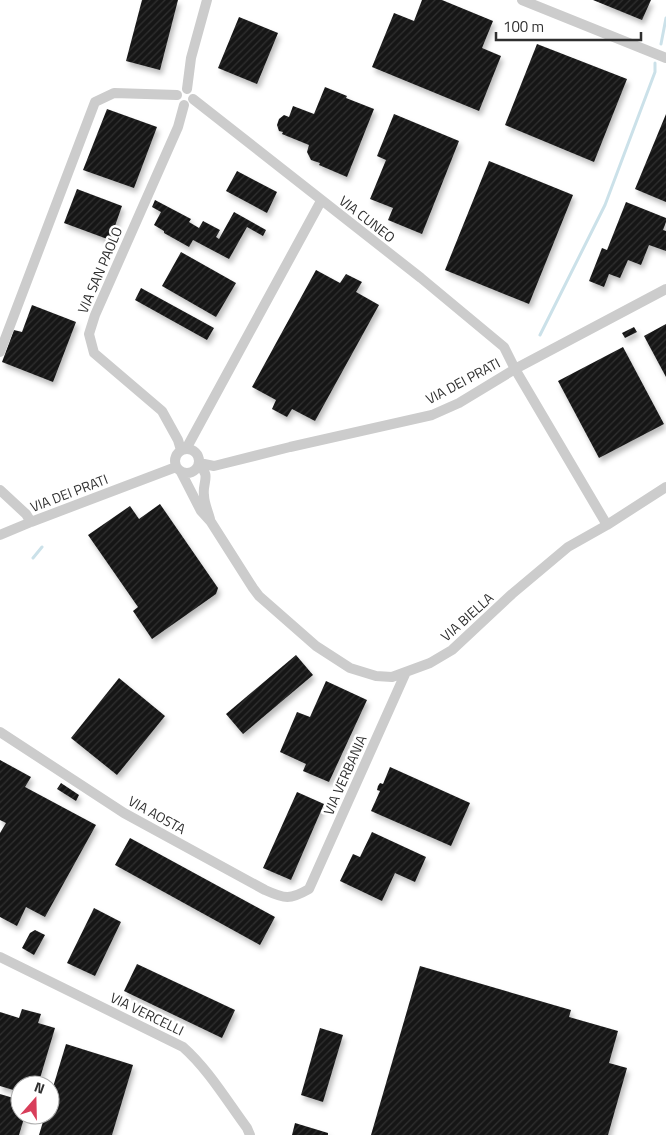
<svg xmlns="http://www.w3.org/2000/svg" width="666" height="1135" viewBox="0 0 666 1135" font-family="'Titillium Web',sans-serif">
  <defs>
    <pattern id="building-hatch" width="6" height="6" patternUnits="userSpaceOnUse" patternTransform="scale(1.25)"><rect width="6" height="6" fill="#161616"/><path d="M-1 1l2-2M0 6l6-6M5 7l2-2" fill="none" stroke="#303030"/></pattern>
    <filter id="shadow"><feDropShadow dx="2.5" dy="4.5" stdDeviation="2.5" flood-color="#0004"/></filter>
  </defs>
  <rect width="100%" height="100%" fill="#fff"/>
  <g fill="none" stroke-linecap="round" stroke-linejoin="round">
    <path stroke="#cbe1e9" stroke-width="3" d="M661,44L666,18
      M540,335L605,205L655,72V63
      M33,558L42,547"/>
  </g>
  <path fill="url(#building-hatch)" filter="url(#shadow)" d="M142,0H178L160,70L126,61Z
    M422,0H442L493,21L482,48L501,56L479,111L372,67L394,13L414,21Z
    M593,0H651L642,20Z
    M239,17L278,33L257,84L218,68Z
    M537,44L627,79L594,162L505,125Z
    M325,87L347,96L346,98L374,109L347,177L319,165L320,163L311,160L307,152L309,145L282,134L283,132L279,131L277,125L279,119L284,115L289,117L293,106L314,114Z
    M107,109L157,127L134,188L83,170Z
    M394,114L459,141L422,234L388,220L393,208L370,199L386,160L377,156Z
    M666,114V202L635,189Z
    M489,161L573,195L529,304L445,270Z
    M237,171L277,192L267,213L226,191Z
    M77,189L122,206L110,240L64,223Z
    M155,200L191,219L189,222L199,228L203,221L220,230L216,237L219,239L234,212L266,230L263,236L247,227L229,259L193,240L189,247L164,233V231L154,225L161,212L152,207Z
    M626,202L666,218V222L663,230L666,231V251L649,245L641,265L628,260L620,278L609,274L604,287L589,281L602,248L607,250Z
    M181,252L236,283L216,317L162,286Z
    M316,270L340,283L346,274L362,282L356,292L379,305L315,421L292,409L287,417L272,409L276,400L252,387Z
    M141,288L214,328L207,340L135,300Z
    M32,305L76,322L53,382L2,362L14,330L22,332Z
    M666,324V377L644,336Z
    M634,327L637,332L625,338L622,333Z
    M623,347L664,424L599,458L558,381Z
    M160,504L218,588L216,594L152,639L133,611L138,607L88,535L130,506L139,519Z
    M296,655L313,675L243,734L226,714Z
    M119,678L165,716L117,775L71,738Z
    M326,681L367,700L329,782L303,771L306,764L280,752L297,712L310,717Z
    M0,760L31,777L25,787L96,825L45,917L26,907L17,926L0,917V833L6,823L0,820Z
    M390,767L470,803L451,846L371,811L380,791L377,790L378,786L380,783L383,784Z
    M61,783L79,795L76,801L57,789Z
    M297,792L324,804L291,880L263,868Z
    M372,832L426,857L415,882L395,873L382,901L340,881L353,854L360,857Z
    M130,838L275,917L260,945L115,865Z
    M94,908L121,922L95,976L67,963Z
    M35,930L45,935L34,955L22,948L30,933Z
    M137,964L235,1010L222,1038L124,991Z
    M420,966L571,1010L569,1017L618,1031L609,1063L627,1068L608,1135H371Z
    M22,1009L41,1014L38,1023L55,1028L38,1085H20V1092L0,1086V1012L19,1018Z
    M320,1028L343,1035L323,1102L301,1095Z
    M66,1044L133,1065L112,1135H39L45,1115H50V1097Z
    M0,1094L20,1100V1115H25L19,1135H0Z
    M295,1123L328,1133V1135H292Z"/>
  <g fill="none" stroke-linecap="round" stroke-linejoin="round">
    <path stroke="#ccc" stroke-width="10" d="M522,0L666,58
      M187,89L191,58L207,0
      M0,352L95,102L114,93L177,95
      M175 461a12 12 0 1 1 24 0a12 12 0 1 1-24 0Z
      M186,449L321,201
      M181,450L178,440L162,411L94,353L89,334L95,315L178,127L184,105
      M199,463L214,466L290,447L432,415L459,403L515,369L666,289
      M198,466C212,474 202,483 204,495C204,503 208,511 210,519
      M181,472L201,511L211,522L253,588L259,596L316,646L350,668L376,676L392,677L430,663L452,650L512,594L568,547L607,525L515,369L504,347L421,278L193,99
      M0,490L26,514L31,522
      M607,525L666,487
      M0,535L31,522L176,467
      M0,732L124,813L265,890C285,899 290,900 309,889L406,672
      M0,957L183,1047C208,1069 227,1101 247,1128L250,1135"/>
  </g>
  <g text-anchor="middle" stroke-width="5" stroke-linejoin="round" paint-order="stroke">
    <g font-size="14" fill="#2f2f2f" stroke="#fff">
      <text transform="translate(367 219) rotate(38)" y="5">VIA CUNEO</text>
      <text transform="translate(100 270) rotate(-67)" y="5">VIA SAN PAOLO</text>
      <text transform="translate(463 381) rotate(-28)" y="5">VIA DEI PRATI</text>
      <text transform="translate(69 493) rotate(-21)" y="5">VIA DEI PRATI</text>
      <text transform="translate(467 617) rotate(-42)" y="5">VIA BIELLA</text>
      <text transform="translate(345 775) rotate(-66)" y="5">VIA VERBANIA</text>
      <text transform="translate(157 815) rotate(29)" y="5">VIA AOSTA</text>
      <text transform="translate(147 1014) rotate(26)" y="5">VIA VERCELLI</text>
    </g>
  </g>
  <g transform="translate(35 1100) rotate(20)"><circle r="24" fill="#ffffff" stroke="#acacac"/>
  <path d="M0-4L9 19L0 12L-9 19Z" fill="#d83e5a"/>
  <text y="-8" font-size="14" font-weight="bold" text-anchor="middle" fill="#2f2f2f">N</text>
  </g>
  <path d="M496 32v8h145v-8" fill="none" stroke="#2f2f2f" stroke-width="2.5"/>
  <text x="503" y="32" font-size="15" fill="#2f2f2f" stroke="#ffffff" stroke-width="4" paint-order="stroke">100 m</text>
</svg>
